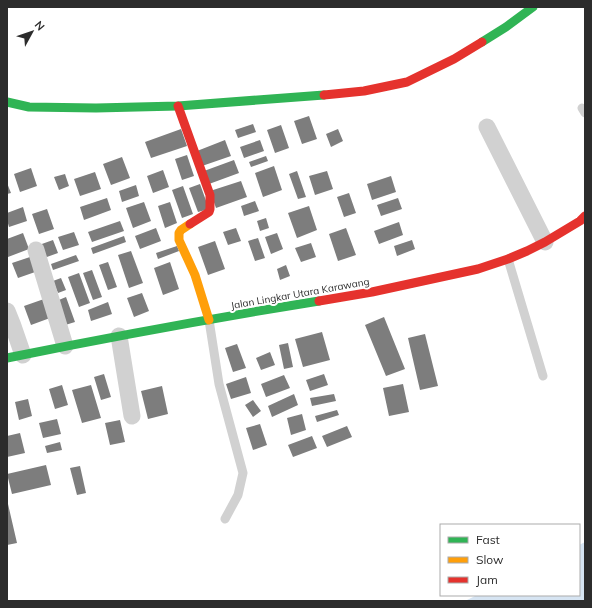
<svg xmlns="http://www.w3.org/2000/svg" width="592" height="608" viewBox="0 0 592 608" font-family="Mulish,sans-serif">
  <rect width="100%" height="100%" fill="#fff"/>
  <path fill="#d6e4f2" d="M585,542V601H465L477,595H579V545Z"/>
  <path fill="#7d7d7d" d="M309,116L317,139L302,144L294,121Z
    M253,124L256,132L238,138L235,130Z
    M281,125L289,148L275,153L267,130Z
    M181,129L187,146L151,158L145,142Z
    M338,129L343,141L331,147L326,134Z
    M225,140L231,156L202,166L197,151Z
    M260,140L264,151L244,158L240,147Z
    M187,155L194,176L182,180L175,159Z
    M266,156L268,161L251,167L249,162Z
    M122,157L130,178L111,185L103,164Z
    M234,160L239,173L209,184L204,171Z
    M274,166L282,190L263,197L255,173Z
    M31,168L37,186L20,192L14,174Z
    M163,170L169,187L153,193L147,176Z
    M297,171L306,197L298,199L289,174Z
    M327,171L333,189L315,195L309,176Z
    M95,172L101,189L80,196L74,179Z
    M65,174L69,186L59,190L54,177Z
    M391,176L396,192L372,200L367,184Z
    M241,181L247,197L216,208L210,191Z
    M7,183L11,193L7,194Z
    M200,184L209,209L198,212L189,188Z
    M136,185L139,196L122,202L119,191Z
    M183,186L193,214L182,218L172,190Z
    M349,193L356,213L344,217L337,197Z
    M107,198L111,210L84,220L80,207Z
    M398,198L402,209L381,216L377,205Z
    M255,201L259,211L244,216L241,206Z
    M144,202L151,221L133,228L126,208Z
    M170,202L177,223L165,228L158,206Z
    M309,206L317,230L297,238L288,213Z
    M23,207L27,221L9,227L7,220V213Z
    M47,209L54,229L39,234L32,214Z
    M266,218L269,228L260,231L257,221Z
    M120,221L124,231L92,242L88,232Z
    M399,222L403,235L379,244L374,231Z
    M156,228L161,241L140,249L135,236Z
    M236,228L241,241L228,245L223,232Z
    M346,228L356,255L338,261L329,234Z
    M74,232L79,245L63,250L58,237Z
    M23,233L29,249L8,257L7,254V239Z
    M277,233L283,249L271,254L265,237Z
    M124,236L126,242L93,254L91,248Z
    M258,238L265,258L255,261L248,241Z
    M53,240L58,253L44,258L39,245Z
    M412,240L415,249L397,256L394,246Z
    M215,241L225,269L208,275L198,247Z
    M311,243L316,257L301,262L295,248Z
    M177,246L179,251L158,259L156,253Z
    M131,251L143,283L129,288L118,255Z
    M76,255L79,261L53,270L51,264Z
    M33,256L38,271L18,278L12,263Z
    M108,262L117,287L108,290L99,265Z
    M170,262L179,289L163,295L154,268Z
    M286,265L290,276L280,280L277,269Z
    M92,270L102,297L93,300L83,273Z
    M79,273L90,303L79,307L68,277Z
    M61,278L66,290L58,293L53,281Z
    M142,293L149,311L134,317L127,298Z
    M66,297L75,322L62,326L54,302Z
    M44,299L50,318L31,325L24,306Z
    M108,302L112,314L91,321L88,310Z
    M384,317L405,369L386,376L365,325Z
    M322,332L330,360L303,367L295,339Z
    M425,334L438,386L420,390L408,338Z
    M288,343L293,367L284,369L279,345Z
    M237,344L246,368L233,372L225,348Z
    M270,352L275,365L261,370L256,358Z
    M104,374L111,397L101,400L94,377Z
    M324,374L328,385L310,391L306,380Z
    M284,375L290,388L266,397L261,384Z
    M246,377L251,393L231,399L226,384Z
    M403,384L409,412L389,416L383,388Z
    M62,385L68,405L55,409L49,389Z
    M91,385L101,418L82,423L72,390Z
    M162,386L168,414L148,419L141,391Z
    M294,394L298,405L272,417L268,406Z
    M334,394L336,401L312,406L310,398Z
    M28,399L32,416L19,420L15,402Z
    M253,400L261,411L253,417L245,405Z
    M337,410L339,415L317,422L315,416Z
    M302,414L306,430L291,435L287,418Z
    M57,419L61,434L43,438L39,423Z
    M120,420L125,442L110,445L105,423Z
    M260,424L267,445L253,450L246,428Z
    M347,426L352,437L327,447L322,436Z
    M20,433L25,453L7,457V436Z
    M312,436L317,448L293,457L288,445Z
    M60,442L62,450L47,453L45,446Z
    M46,465L51,485L12,494L7,474Z
    M80,466L86,493L77,495L70,468Z
    M8,504L17,543L7,545V505Z"/>
  <g fill="none" stroke-linecap="round" stroke-linejoin="round">
    <path stroke="#d1d1d1" stroke-width="9" d="M582,108L585,113
      M508,259L543,376
      M209,320L219,384L243,473L238,495L225,519"/>
    <path stroke="#d1d1d1" stroke-width="17" d="M487,127L545,242
      M36,250L65,346
      M7,311L13,326L23,355
      M119,336L132,416"/>
    <path stroke="#30b455" stroke-width="9" d="M482,42L506,27L533,7
      M7,102L29,107L96,108L178,106L324,95
      M7,358C110,337 214,318 319,301"/>
    <path stroke="#ff9f0a" stroke-width="9" d="M190,224L181,230L179,233V240L195,275L209,320"/>
    <path stroke="#e5322d" stroke-width="9" d="M324,95L364,91L407,82L454,59L482,42
      M178,106L210,195V209L209,212L190,224
      M319,301L372,292L478,269L508,259L527,251L545,242L580,221L585,216"/>
  </g>
  <g text-anchor="middle" stroke-width="4" stroke-linejoin="round" paint-order="stroke">
    <g font-size="10" fill="#2c2c2c" stroke="#fff">
      <text transform="translate(300 293) rotate(-10)" y="4">Jalan Lingkar Utara Karawang</text>
    </g>
  </g>
  <rect width="592" height="608" fill="none" stroke="#2c2c2c" stroke-width="16"/>
  <rect x="440" y="524" width="140" height="72" fill="#ffffff" stroke="#ababab"/>
  <rect x="448" y="537" width="20" height="6" fill="#30b455" stroke="#ababab"/>
  <text x="476" y="544" font-size="12" fill="#2c2c2c">Fast</text>
  <rect x="448" y="557" width="20" height="6" fill="#ff9f0a" stroke="#ababab"/>
  <text x="476" y="564" font-size="12" fill="#2c2c2c">Slow</text>
  <rect x="448" y="577" width="20" height="6" fill="#e5322d" stroke="#ababab"/>
  <text x="476" y="584" font-size="12" fill="#2c2c2c">Jam</text>
  <g transform="translate(32 32) rotate(50)" stroke="#ffffff" stroke-width="3" paint-order="stroke">
  <path d="M0-3L7 15L0 10L-7 15Z" fill="#2c2c2c"/>
  <text y="-6" font-size="11" font-weight="bold" text-anchor="middle" fill="#2c2c2c">N</text>
  </g>
</svg>
